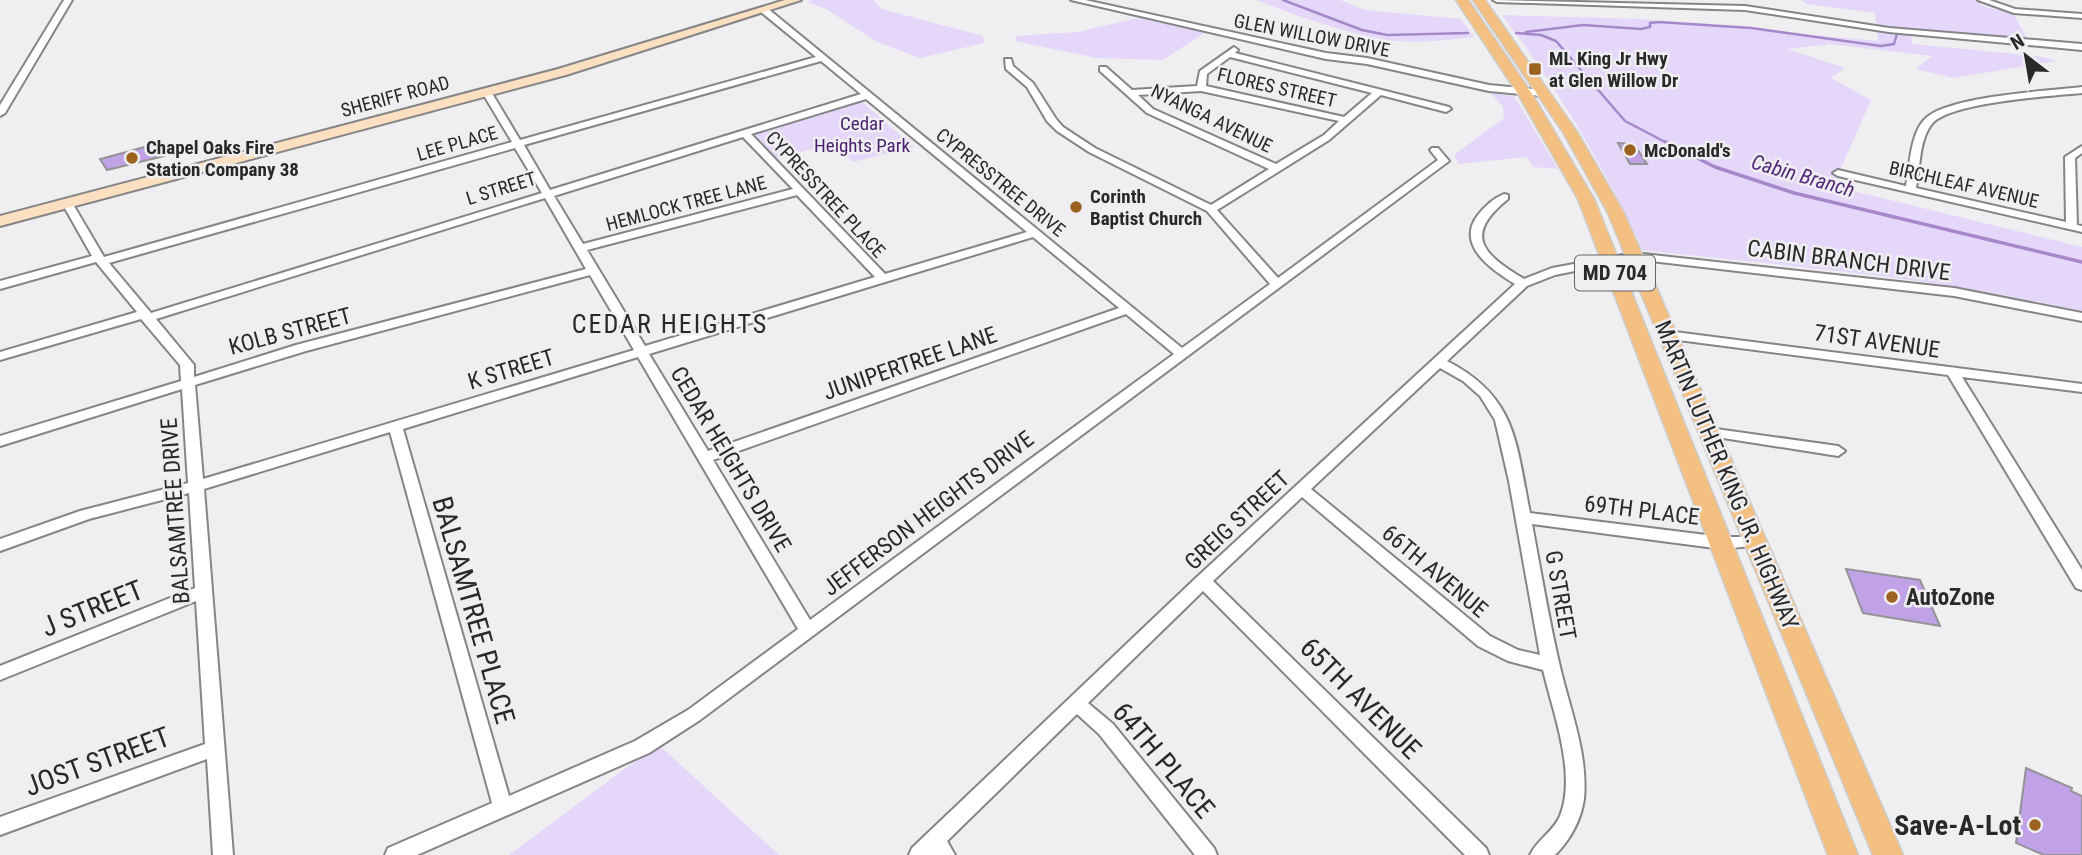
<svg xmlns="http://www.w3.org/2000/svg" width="2082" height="855" viewBox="0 0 2082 855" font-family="'Roboto Condensed',sans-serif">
  <rect width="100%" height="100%" fill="#efeef1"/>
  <path fill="#e5d7f9" d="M813,0H873L882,9L983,36L984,43L920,58L877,42L826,9L807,2Z
    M1256,0H1340L1365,10L1461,19L1474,37C1446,40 1416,44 1387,40C1345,33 1296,16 1256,0Z
    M1801,0H1975L1985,7L2013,13L2028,40L1911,29L1912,44L2037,56L2057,61L1953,78L1916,69L1932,56L1830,44L1788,49L1845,68L1831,78L1871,100L1833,186L2082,247V312C1939,276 1789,267 1643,250C1604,167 1558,88 1502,15L1641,19L1878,41L1875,13L1806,4Z
    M1137,18L1206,32L1163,60L1096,58L1015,41L1016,36L1078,32Z
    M1491,93L1514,96L1558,169L1533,167L1527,157L1459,164L1454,155L1504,118L1503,107Z
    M861,101L914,147L853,162L834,144L776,158L754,134Z
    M660,746L779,855H509L623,770Z"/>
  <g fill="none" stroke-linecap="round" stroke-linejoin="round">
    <path stroke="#a587ca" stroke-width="2.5" d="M1283,0L1362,30L1387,35L1468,33
      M1526,32L1583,25L1641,29L1650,27V23L1659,22L1751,28L1881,46L1894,44L1897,34
      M1516,33L1541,35L1556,41L1625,121L1669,144"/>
    <path stroke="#a587ca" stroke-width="3.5" d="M1666,142L1715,167L1794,193L2082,262"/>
  </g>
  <path fill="#c1a2e7" stroke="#949396" stroke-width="2" d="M1618,143L1634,144L1647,164H1630Z
    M156,144L164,156L107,170L100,159Z
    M1846,569L1920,580L1940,626L1863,613Z
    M2026,768L2072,788L2071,791L2082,796V855H2044L2016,843Z"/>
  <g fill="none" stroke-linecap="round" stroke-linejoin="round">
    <defs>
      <path id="street" d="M64,0H72L5,113L0,116V105Z
        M1071,0H1085L1326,53L1367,58L1489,85L1543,90L1548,93L1543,96L1489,91L1367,64L1326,59Z
        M1493,0L1745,6L1889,28L2082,44V50L1889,32L1745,10L1497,2Z
        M1978,0H1989L2015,9L2082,14V18L2014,13Z
        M761,8H767L1182,348L1270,284L1207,211L1089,152L1057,131L1047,121L1027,87L1006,69L1005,59H1011L1013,66L1033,83L1056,119L1063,127L1095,148L1211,205L1269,169L1147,113L1100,71V67H1106L1132,90L1197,86L1200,71L1234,47L1238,50L1235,53L1449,107L1451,109L1446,112L1381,95L1329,140L1217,210L1278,278L1438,160L1430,150L1432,148H1438L1449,161L700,720L649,753L417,855H385L388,848L492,803L390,432L204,489L233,855H213L207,759L0,835V817L205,744L196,601L0,680V666L195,588L189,493L89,519L0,551V539L80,511L188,483L182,389L0,446V436L181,381L180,365L141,319L0,360V352L137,312L96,262L0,289V281L92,256L62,203L63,201H71L104,257L512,142L482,92L484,90H490L520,140L816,57L761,12ZM1230,57L1372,93L1344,117L1206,86L1207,74ZM821,61L861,94L550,190L524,145ZM1201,91L1339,121L1324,135L1276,164L1153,109L1138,95ZM866,99L1027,232L885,274L751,134ZM743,137L793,189L583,244L554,196ZM515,148L542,193L151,313L109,263ZM797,195L875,277L645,346L587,250ZM545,198L586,269L296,345L194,377V365L156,319ZM1033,237L1119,308L708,451L649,354ZM590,275L634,350L203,479L195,385L306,351ZM1126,314L1174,354L810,620L713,460ZM638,357L798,629L688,710L635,741L509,796L403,429Z
        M2082,87V93C2053,96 1946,102 1931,125C1919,141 1920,169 1916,188L2066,222L2065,157L2082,146V153L2075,158L2077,225L2082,226V232L1838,176L1833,173L1838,170L1906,186C1910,166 1910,134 1925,119C1947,96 2048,91 2082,87Z
        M1504,194L1508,195V199C1463,235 1482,254 1524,279L1552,268L1634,253L1954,288L2082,313V321L1954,296L1634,259L1555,275L1527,286L1447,361C1517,397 1516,443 1530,513L1722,537H1761L1763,541L1761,545L1722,549L1532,524C1541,572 1549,620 1560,667C1570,710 1588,753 1584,799C1581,820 1570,840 1555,855H1530C1537,840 1553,832 1560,816C1577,774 1553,712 1543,670L1508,661L1478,646L1302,497L1213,581L1486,848L1489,855H1465L1203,591L1088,703L1113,724L1214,848L1217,855H1195L1099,734L1077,714L947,841L955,855H909L912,848L1197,577L1515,284C1492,270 1455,245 1478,215C1485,206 1494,198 1504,194ZM1440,368L1463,381L1480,396L1495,420L1509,481L1540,655L1518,650L1490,636L1311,489Z
        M1667,331L2082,384V392L1962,377L2082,570V590L2076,588L1948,375L1663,338L1661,335Z
        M1709,428L1838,446L1845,451L1838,456L1704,435L1702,432L1704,429Z"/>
      <path id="secondary" d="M785,0H801L566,75L0,226V216L558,69Z"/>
      <path id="primary" d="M1456,0H1468L1532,94L1594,199L1858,855H1828L1578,199L1518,94Z
        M1473,0H1485L1577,132L1624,213L1903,855H1873L1608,213L1563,132Z"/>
    </defs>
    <use href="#street" stroke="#858487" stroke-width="4"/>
    <use href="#secondary" stroke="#858487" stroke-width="4"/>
    <use href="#primary" stroke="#ccc" stroke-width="3"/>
    <use href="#street" fill="#fff" fill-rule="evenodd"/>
    <use href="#secondary" fill="#fae0c0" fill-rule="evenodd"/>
    <use href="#primary" fill="#f4c081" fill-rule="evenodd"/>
  </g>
  <g fill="#9b6220" stroke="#efeef1" stroke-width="2.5">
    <rect x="1528" y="62" width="14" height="14" rx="3.5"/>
    <circle cx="1630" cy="150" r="7"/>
    <circle cx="132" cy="158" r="7"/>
    <circle cx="1076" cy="207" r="7"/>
    <circle cx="1892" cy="597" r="7"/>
    <circle cx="2035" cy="825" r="7"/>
  </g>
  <g text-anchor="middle" stroke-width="5" stroke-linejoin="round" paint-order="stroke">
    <g font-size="19" fill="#29292a" stroke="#efeef1">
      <text transform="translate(1312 35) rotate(11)" y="7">GLEN WILLOW DRIVE</text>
      <text transform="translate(1277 87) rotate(13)" y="7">FLORES STREET</text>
      <text transform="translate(395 96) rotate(-15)" y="7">SHERIFF ROAD</text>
      <text transform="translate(1212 118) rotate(26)" y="7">NYANGA AVENUE</text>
      <text transform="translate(457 143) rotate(-16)" y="7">LEE PLACE</text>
      <text transform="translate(1001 182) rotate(39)" y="7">CYPRESSTREE DRIVE</text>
      <text transform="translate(1964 184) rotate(13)" y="7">BIRCHLEAF AVENUE</text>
      <text transform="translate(501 188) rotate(-17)" y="7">L STREET</text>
      <text transform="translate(826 194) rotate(47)" y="7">CYPRESSTREE PLACE</text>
      <text transform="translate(686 203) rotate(-15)" y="7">HEMLOCK TREE LANE</text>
    </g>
    <g font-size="19" font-weight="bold" fill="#29292a" stroke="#efeef1" text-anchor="start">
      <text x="1549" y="65">ML King Jr Hwy<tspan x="1549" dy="22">at Glen Willow Dr</tspan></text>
      <text x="146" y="154">Chapel Oaks Fire<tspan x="146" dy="22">Station Company 38</tspan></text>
      <text x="1644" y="157">McDonald's</text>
      <text x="1090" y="203">Corinth<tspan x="1090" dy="22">Baptist Church</tspan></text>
    </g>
    <g font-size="19" fill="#491e6e" stroke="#efeef1">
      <text x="862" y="130">Cedar<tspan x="862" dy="22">Heights Park</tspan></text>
    </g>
    <g font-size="21" font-style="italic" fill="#532a7a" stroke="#efeef1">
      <text transform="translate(1803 176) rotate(16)" y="7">Cabin Branch</text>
    </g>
    <rect fill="#efeef1" stroke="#646466" stroke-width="2" x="1575" y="255.5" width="80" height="35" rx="5"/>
    <g font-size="21" font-weight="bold" fill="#29292a">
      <text x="1615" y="280">MD 704</text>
    </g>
    <g font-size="23" fill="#29292a" stroke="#efeef1">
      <text transform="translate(1849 260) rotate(7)" y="8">CABIN BRANCH DRIVE</text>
      <text transform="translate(290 331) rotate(-15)" y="8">KOLB STREET</text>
      <text transform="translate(1877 341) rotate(8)" y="8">71ST AVENUE</text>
      <text transform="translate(910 363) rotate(-19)" y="8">JUNIPERTREE LANE</text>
      <text transform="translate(511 369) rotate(-17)" y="8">K STREET</text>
      <text transform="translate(731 459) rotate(59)" y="8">CEDAR HEIGHTS DRIVE</text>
      <text transform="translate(1727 475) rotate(67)" y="8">MARTIN LUTHER KING JR. HIGHWAY</text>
      <text transform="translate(1642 510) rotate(7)" y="8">69TH PLACE</text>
      <text transform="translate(175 511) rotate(-94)" y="8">BALSAMTREE DRIVE</text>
      <text transform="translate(928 513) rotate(-37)" y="8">JEFFERSON HEIGHTS DRIVE</text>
      <text transform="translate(1237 520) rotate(-43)" y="8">GREIG STREET</text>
      <text transform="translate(1435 571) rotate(40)" y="8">66TH AVENUE</text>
      <text transform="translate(1561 595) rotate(80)" y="8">G STREET</text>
    </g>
    <g font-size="23" font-weight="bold" fill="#29292a" stroke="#efeef1" text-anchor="start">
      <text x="1906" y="605">AutoZone</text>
    </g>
    <g font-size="26" letter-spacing="2" fill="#29292a" stroke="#efeef1">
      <text x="670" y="333">CEDAR HEIGHTS</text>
    </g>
    <g font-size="28" fill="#29292a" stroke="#efeef1">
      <text transform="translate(92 608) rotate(-22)" y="10">J STREET</text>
      <text transform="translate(474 610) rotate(74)" y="10">BALSAMTREE PLACE</text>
      <text transform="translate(1361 698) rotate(45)" y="10">65TH AVENUE</text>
      <text transform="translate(1164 760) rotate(50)" y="10">64TH PLACE</text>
      <text transform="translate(97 761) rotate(-20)" y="10">JOST STREET</text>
    </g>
    <g font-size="28" font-weight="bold" fill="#29292a" stroke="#efeef1" text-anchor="end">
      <text x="2021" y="835">Save-A-Lot</text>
    </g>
  </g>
  <g transform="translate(2026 56) rotate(329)" stroke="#efeef1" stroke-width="5" paint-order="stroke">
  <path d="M0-5L12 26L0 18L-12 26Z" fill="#29292a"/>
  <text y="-10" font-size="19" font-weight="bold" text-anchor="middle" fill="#29292a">N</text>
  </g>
</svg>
